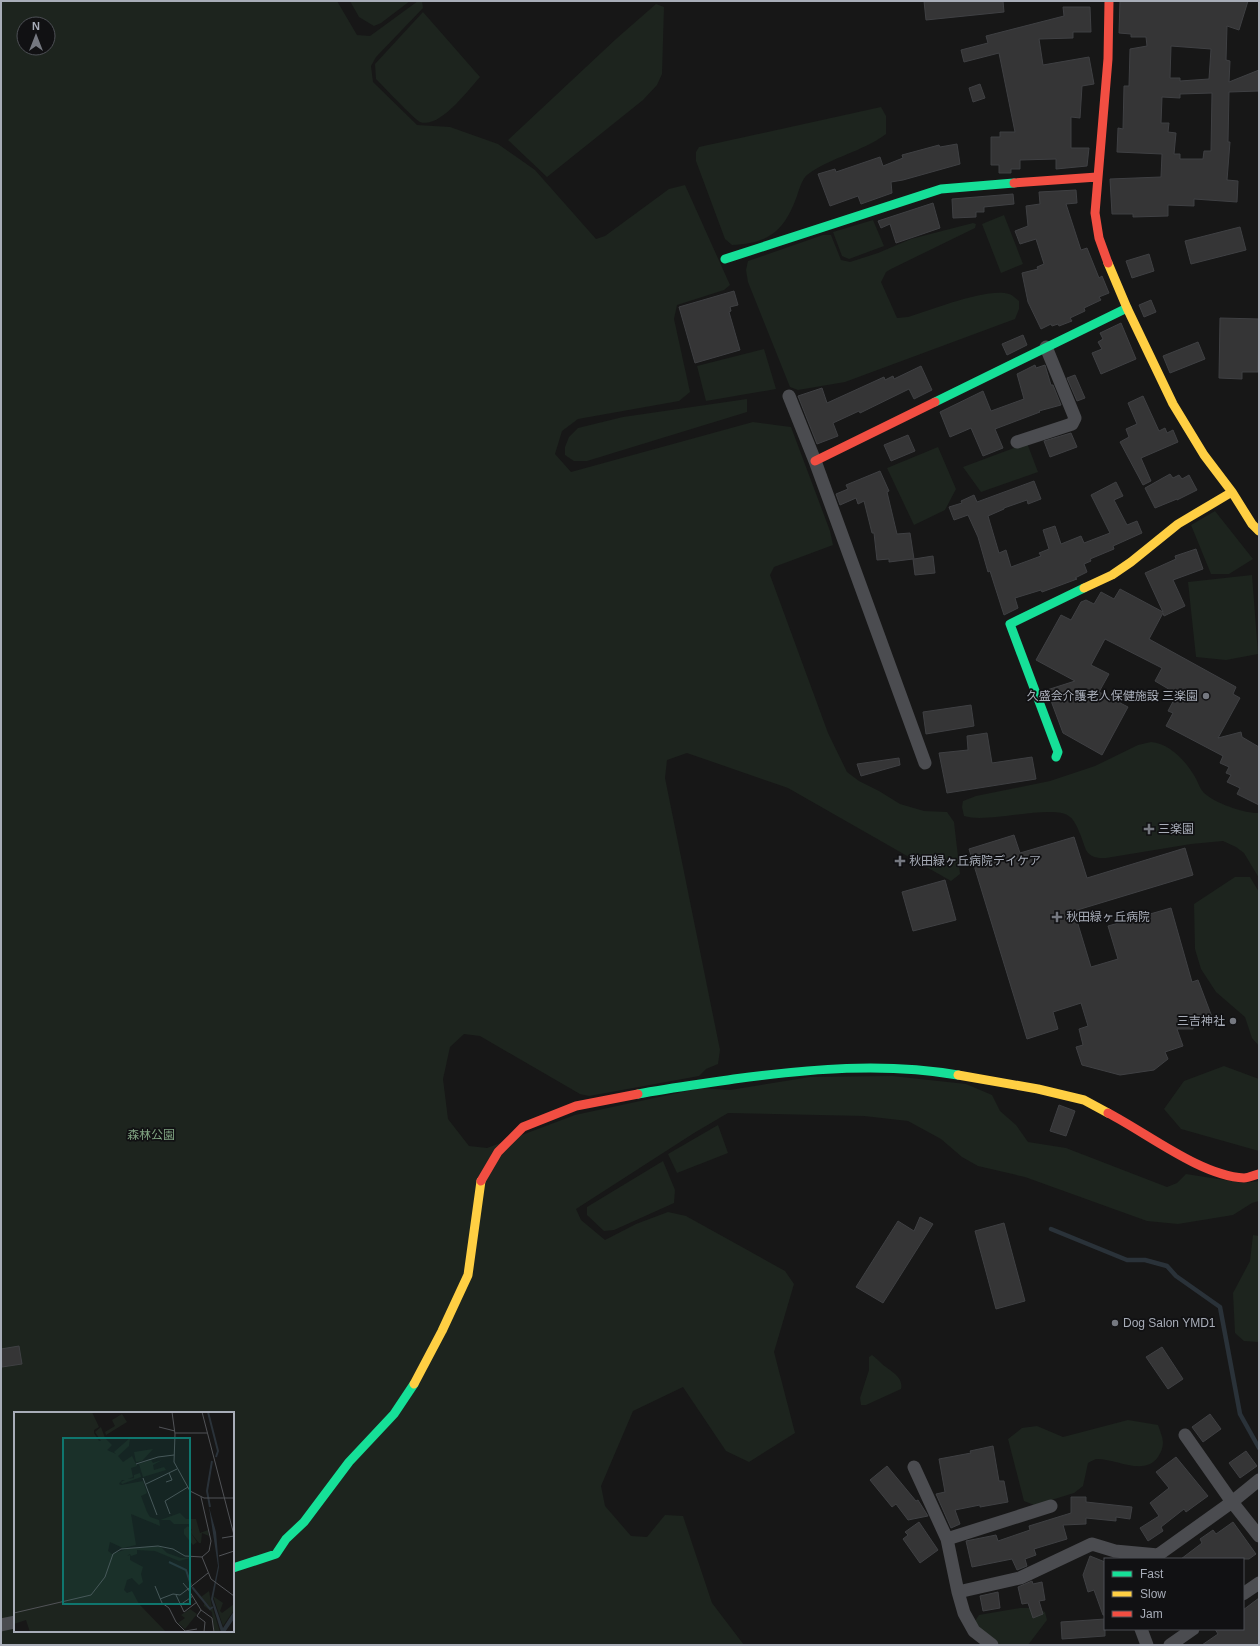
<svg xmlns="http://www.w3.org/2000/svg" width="1260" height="1646" viewBox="0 0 1260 1646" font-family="Helvetica,'Noto Sans JP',sans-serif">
  <rect width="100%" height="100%" fill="#171717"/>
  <path fill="#1d241e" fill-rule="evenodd" d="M1,1H337L357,35L370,36L418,1H422L423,8L376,57L371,66L373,82L417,125L450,127L498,144L535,170L596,239L605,236L669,189L685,185L730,285L724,290L677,305L674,319L690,392L679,401L578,419L562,431L555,454L571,472L753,422L791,427L830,531L833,545L774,567L770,575L828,733L847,772L859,781L879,791L900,804L924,811L947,812L954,822L960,874L951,881L788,788L687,753L667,760L665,778L720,1050L718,1064L706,1069L699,1076L589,1096L580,1094L480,1036L464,1034L450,1047L443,1079L448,1119L469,1146L487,1148L575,1115L701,1088L730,1090L810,1077L892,1076L966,1084L992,1095L1000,1111L1016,1125L1028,1142L1066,1148L1167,1187L1177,1183L1186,1174L1244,1183L1259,1181V1201L1252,1203L1233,1215L1178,1224L1147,1221L1025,1177L978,1166L962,1157L941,1139L908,1121L864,1116L728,1113L694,1133L576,1209L581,1220L605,1240L636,1224L668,1212L686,1216L785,1271L794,1284L774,1352L795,1433L749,1462L726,1451L683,1387L633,1411L601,1486L605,1506L631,1536L647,1537L665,1515L683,1516L712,1603L744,1645H1ZM24,24H48V48H24ZM15,1413H233V1631H15Z
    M350,1H410L381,23L374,26L359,17Z
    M656,4L664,7L662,74L657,85L643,100L547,177L508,140L616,39Z
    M423,12L480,77C468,90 440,129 420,122C414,119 383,86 376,79L375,64Z
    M881,107L886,116V134C862,152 831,157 807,175C802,179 799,190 797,196C784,231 770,243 732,245L725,239L696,161V152L699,147Z
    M1004,215L1023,264L1001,273L982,224Z
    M873,220L884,246L849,259L842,256L833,232Z
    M973,223L976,224L975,228L891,269L886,272L881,282L897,318L908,317C931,310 988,287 1009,294C1013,295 1016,299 1019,301V309L1015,319L845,382L798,390L790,387L748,282L746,270L748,261L823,235H831L841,260L850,262L878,253L911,239Z
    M764,349L776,389L706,401L697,366Z
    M747,399V412L587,461H574L565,455V447L569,437L578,428L623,417Z
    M1027,443L1038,472L981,492L963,467Z
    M938,447L956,489L945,510L914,525L887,468Z
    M1215,511L1253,559L1229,574H1211L1191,525Z
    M1252,575L1258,654L1226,660L1196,657L1188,582Z
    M1151,742C1169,743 1186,761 1195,777C1198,782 1200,789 1204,793C1215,803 1245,814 1259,813V878L1244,853L1236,847L1223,841L1191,844L1106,858C1097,858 1091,858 1086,850C1083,842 1077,822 1070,817C1055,803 989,824 964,816L962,807L963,801L976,796L1050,781L1095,766L1138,745Z
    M1235,877H1250L1259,892V1046L1252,1038L1245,1017L1216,992L1201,969L1195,949L1194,904Z
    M1224,1066L1259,1079V1151L1181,1129L1164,1109L1184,1081Z
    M718,1125L728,1153L677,1173L668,1154Z
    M663,1161L675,1190L674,1203L614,1230L604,1231L587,1215V1207Z
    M1253,1235L1259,1236L1258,1342L1244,1341L1235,1333L1233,1293L1250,1261Z
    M872,1355C876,1358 879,1361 882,1364C890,1371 904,1377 901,1389L866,1405H861L860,1398L869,1370V1357Z
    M1128,1420L1158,1425C1163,1439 1166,1444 1158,1457C1144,1477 1115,1458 1096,1459C1093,1460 1090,1462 1088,1463L1083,1486L1074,1493L1045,1502L1034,1505L1024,1501L1008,1439L1022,1428L1037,1426L1063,1437Z
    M1020,1608H1035L1045,1612L1047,1620L1028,1645H997L977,1629L975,1621L979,1615Z"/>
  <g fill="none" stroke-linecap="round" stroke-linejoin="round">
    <path stroke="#2a3239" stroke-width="4.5" d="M1051,1229L1127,1260H1145L1167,1266L1176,1276L1220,1307L1240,1414L1259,1448"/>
  </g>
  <path fill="#353536" stroke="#3f4043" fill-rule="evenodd" d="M924,1H1003L1004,12L926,20Z
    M1120,1H1248L1239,30L1227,26L1226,60L1230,61L1229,82L1259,70V91L1229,92L1228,142H1230L1227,180L1238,181L1237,202L1194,199V206L1168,205V216L1133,217V214H1112L1110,179L1161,177L1162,154L1117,152L1118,128L1123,129L1124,86H1129L1130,49L1147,46L1146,37H1131V34L1119,33ZM1171,46L1211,49L1209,79L1180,81V78H1170ZM1212,93L1211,151H1204L1203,159H1180V154H1174L1176,133L1168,132L1169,123H1161L1162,97L1180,98V94Z
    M1063,7H1090L1091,32H1073V38L1039,39L1043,65L1089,57L1094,84L1082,86L1080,118L1071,117V148H1089L1087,166L1056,169V159L1020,160V169H1011V173H999V165H991V137H1000V132H1015L999,53L964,62L961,50L988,43L986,36L1064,16Z
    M980,84L985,98L973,102L969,88Z
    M957,144L960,164L903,180L891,182L892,193L861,204L858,196L830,206L818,174L835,169L836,172L880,157L883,166L903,158L902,155L939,145L940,147Z
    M1076,190L1077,203L1066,204L1081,250L1087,248L1099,278L1102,276L1109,293L1099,297L1101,300L1084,308L1085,311L1070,318L1072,321L1059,326L1058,324L1052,326L1051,324L1041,329L1028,302L1022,273L1038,269L1037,267L1044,264L1036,239L1020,244L1015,231L1028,226L1026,206L1040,204L1039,192Z
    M1013,194L1014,204L984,207V212H976V217L953,218L952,199Z
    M933,203L940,228L896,243L890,224L881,228L878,221Z
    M1240,227L1246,250L1191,264L1185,241Z
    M1149,254L1154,271L1132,278L1126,261Z
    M734,291L738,305L730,307L731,311L729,312L740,350L695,363L679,307Z
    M1151,300L1156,312L1144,317L1139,305Z
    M1220,318L1259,319L1258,372H1242V379L1219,378Z
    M1121,323L1136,359L1101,374L1092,353L1102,349L1098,342L1103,339L1100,333Z
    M1023,335L1027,345L1007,355L1002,344Z
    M1198,342L1205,359L1170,373L1163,356Z
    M1035,365L1036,368L1045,365L1051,385H1053L1061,405L1039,411L1040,412L995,429L1003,448L983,456L971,428L950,437L940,412L983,391L991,411L1024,399L1017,374Z
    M921,366L932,390L914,399L909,389L860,413L859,411L833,423L838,436L817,444L798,396L822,388L827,403L884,377L885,380L893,376L894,379Z
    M1075,375L1085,398L1077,401L1067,378Z
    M1143,396L1159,431L1165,428L1167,433L1173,430L1178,442L1141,458L1151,481L1143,485L1120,442L1129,437L1126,429L1137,424L1128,403Z
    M1071,433L1077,447L1050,457L1044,441Z
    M908,435L915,451L891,461L884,445Z
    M880,471L889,491L887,492L897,534L910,533L914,559L933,556L935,573L915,575L913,559L889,562V559L877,560L874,533H872L864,501L858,504L856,498L840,505L836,494L848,489L846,485Z
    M1170,474L1173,478L1179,475L1182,479L1189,475L1197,490L1177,500V499L1155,508L1145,488Z
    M1034,481L1041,499L1028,504L1027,500L1004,508V509L988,516L999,553L1006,550L1011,567L1041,556L1039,553L1049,549L1043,530L1055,526L1061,544L1081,536L1084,543L1110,533L1091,495L1116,482L1123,496L1114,500L1127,525L1137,521L1142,533L1113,546L1114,549L1090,559L1091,561L1084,564L1087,572L1075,578L1077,579L1042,592L1041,590L1015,598L1018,608L1004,615L990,571L988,572L978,537L968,515L954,520L949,507L962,503L961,501L974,495L977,502Z
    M1196,549L1203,569L1173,580L1185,606L1164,616L1163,613L1149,639L1236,687L1233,694L1240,698L1218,738L1241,732L1242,737L1259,747V805L1237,794L1240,788L1227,782L1231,775L1226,773L1229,767L1220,763L1223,756L1166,726L1173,713L1168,711L1177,694L1155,681L1162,668L1105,639L1091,665L1109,674L1099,692L1128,707L1102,755L1063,733L1047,690L1075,681L1036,660L1061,615L1071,620L1081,602L1086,600L1094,604L1101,592L1114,599L1120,589L1163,612L1145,573L1176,559L1175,556Z
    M971,705L974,726L926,734L923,712Z
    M987,733L992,763L1032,757L1036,779L947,793L939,753L968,750L967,736Z
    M899,758L900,765L861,776L857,764Z
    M1014,835L1020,853L1074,837L1087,878L1185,848L1193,875L1074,911L1091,967L1118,959L1108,926L1171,908L1192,982L1198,980L1212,1017L1193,1024V1029H1177L1183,1046L1165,1052L1168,1059L1154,1070L1120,1075L1082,1065L1076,1047L1083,1045L1079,1029L1088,1026L1081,1003L1053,1012L1058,1029L1027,1039L969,849Z
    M945,880L956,920L913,931L902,892Z
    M1059,1105L1075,1111L1066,1136L1050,1131Z
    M920,1217L933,1224L883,1303L856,1287L898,1221L914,1231Z
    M1004,1223L1025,1301L996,1309L975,1231Z
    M19,1346L22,1364L2,1367L1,1349Z
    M1162,1347L1183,1379L1168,1389L1146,1357Z
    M1210,1414L1221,1429L1203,1442L1192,1427Z
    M993,1446L999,1481H1004L1008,1502L980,1507V1505L955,1510L960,1524L951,1528L936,1494L945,1492L939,1459L971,1453L970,1451Z
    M1246,1451L1257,1466L1240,1478L1229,1463Z
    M1176,1457L1208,1496L1186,1512L1184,1509L1161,1527L1163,1531L1148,1541L1140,1528L1159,1516L1150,1503L1169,1488L1156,1472Z
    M887,1466L916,1501L918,1500L928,1516L908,1520L896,1504L892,1507L870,1480Z
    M1071,1497H1086V1502L1132,1507L1130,1519L1116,1517V1521L1086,1518V1524L1063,1525L1067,1539L1034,1549L1036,1555L1025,1559L1027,1566L1017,1570L1012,1559L972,1567L966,1541L996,1535L998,1541L1030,1530L1029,1526L1071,1513Z
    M919,1522L938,1550L920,1563L903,1539L908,1535L905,1532Z
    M1233,1522L1256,1554L1249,1559H1181L1202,1543L1200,1539L1213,1530L1216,1534Z
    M1090,1556L1105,1562V1615H1103L1094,1590L1088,1592L1083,1575Z
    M1032,1581L1033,1584L1042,1582L1045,1600L1039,1601L1043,1614L1033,1618L1028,1603L1022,1604L1018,1587Z
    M998,1592L1000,1608L983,1611L980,1596Z
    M1259,1598V1645H1202L1218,1634L1215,1629H1243V1610Z
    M1105,1619V1636L1062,1639L1061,1622Z"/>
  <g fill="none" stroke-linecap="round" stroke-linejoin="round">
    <path stroke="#4b4c50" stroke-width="13" d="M789,396L815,461L925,763
      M1017,442L1072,424L1075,418L1046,347
      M1185,1435L1232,1502L1259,1480
      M914,1467L947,1539L958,1592L964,1613L974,1631L992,1645
      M947,1539L1051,1506
      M958,1592L1020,1578L1092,1544L1115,1551L1158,1555L1232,1502L1259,1536
      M1243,1594L1259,1583
      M1,1625L15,1622
      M1141,1629L1147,1645
      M1170,1645L1193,1629"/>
    <path stroke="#16e098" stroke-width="9" d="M725,259L941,189L1014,183
      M935,402L1127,308
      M1056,757L1058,752L1010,624L1084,588
      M638,1094C670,1088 702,1084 734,1079C809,1069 884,1062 958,1075
      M233,1568L276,1554L286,1539L304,1522L349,1462L394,1414L414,1384"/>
    <path stroke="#ffcf43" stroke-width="9" d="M1108,263L1127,308L1173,404L1204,455L1232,492L1252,524L1259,531
      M1084,588L1112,575L1131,562L1178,524L1232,492
      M958,1075L1038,1089L1084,1100L1108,1113
      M414,1384L442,1331L468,1275L481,1181"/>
    <path stroke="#f24e42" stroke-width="9" d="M1014,183L1097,177
      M1108,263L1099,238L1095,213L1108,59L1109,1
      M815,461L935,402
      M1108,1113C1147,1133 1201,1176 1244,1178C1249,1178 1254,1175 1259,1174
      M481,1181L498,1152L523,1127L576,1106L638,1094"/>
  </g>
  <g fill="#757880" stroke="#111113" stroke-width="1.5">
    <circle cx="1206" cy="696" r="4"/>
    <path d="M1147 823h4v4h4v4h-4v4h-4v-4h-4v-4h4z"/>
    <path d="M898 855h4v4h4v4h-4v4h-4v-4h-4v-4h4z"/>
    <path d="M1055 911h4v4h4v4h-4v4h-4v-4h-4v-4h4z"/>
    <circle cx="1233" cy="1021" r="4"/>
    <circle cx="1115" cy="1323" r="4"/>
  </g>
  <g text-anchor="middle" stroke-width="3.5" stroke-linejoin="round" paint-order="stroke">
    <g font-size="12" fill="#a8adb8" stroke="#111113" text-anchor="start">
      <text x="1198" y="700" text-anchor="end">久盛会介護老人保健施設 三楽園</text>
      <text x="1158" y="833">三楽園</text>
      <text x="909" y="865">秋田緑ヶ丘病院デイケア</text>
      <text x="1066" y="921">秋田緑ヶ丘病院</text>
      <text x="1225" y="1025" text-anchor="end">三吉神社</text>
      <text x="1123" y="1327">Dog Salon YMD1</text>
    </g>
    <g font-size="12" fill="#7fa381" stroke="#111113">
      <text x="151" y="1139">森林公園</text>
    </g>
  </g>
  <g transform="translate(14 1412)">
    <rect width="220" height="220" fill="#171717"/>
    <path d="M0,0H78L85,15L80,18V21L85,29H87L81,20L87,15L91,26L98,33L93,38L102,42L100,40L116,26L115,34L104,44L109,50L118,44L123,54L117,56L119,65L114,67L120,66V63L126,61L127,65L108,72L107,70L111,68H108L105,72L107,73L129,69L133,81L127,84L133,100L136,105L145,108L146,114L117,102L122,133L109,136L96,130L94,139L98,142L113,137L139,134L147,135L153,141L167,146L180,145L165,149L141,139L123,138V142L117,144L116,142L113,144L116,143V148L129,155L127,162L129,170L125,173L118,166L113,168L110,178L113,181L118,179L125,192L152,220H16L12,208L0,212ZM108,2L113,10L92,23L91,20L101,14L98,8ZM139,37L128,49L122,50L120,40ZM137,48L139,51L148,48L139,53L140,58L150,55L152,58L129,65L125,52ZM166,101L172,107H182L186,121L194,118L195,124L188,121L187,131H185L177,121L183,130L179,133L170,122V117L174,114L178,119L175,112H160L156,108H146ZM195,179L198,195L197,196L187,185ZM199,184L209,191L206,199L208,201L220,192V198L209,214ZM190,191L199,197L206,220H200L198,200L190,194ZM176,197L183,202L171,217L164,211L171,206L167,203Z" fill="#1d241e"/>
    <path d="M195,95L202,120L205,155L199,187L209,216L220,199V207L211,220H207L197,187L204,154Z" fill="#2a3239"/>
    <path fill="none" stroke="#2a3239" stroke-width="2" d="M194,0L204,39L202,45M196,95L193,79L198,49M155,150L172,158L177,173M178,175L196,197L199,195"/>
    <path fill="none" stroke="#515357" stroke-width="1" d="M158,0L161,22L160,50L176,79L190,86H220M188,0L220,123M145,15L161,19M161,21H193M122,52L144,45L160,43M129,66L143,103M152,70L158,68L155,61M132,72L163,57M187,85L197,129L195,139L188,145M156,102L151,89L174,75M208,126L220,124M205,144L220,139M188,145L197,167L220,184M169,171L174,177L194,161M141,174L148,191L155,196L162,210L172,220M162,183L170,200L183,190M146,187L159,182L166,183L174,177L187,198L198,206L200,220M166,193L179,184M187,198L183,204L191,210L190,220M0,201L77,183L91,165L99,142L107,137L144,134L159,137L171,144L188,145M171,219L183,217"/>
    <path fill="#0f766e" fill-opacity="0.15" stroke="#0f766e" stroke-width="2" d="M49,26H176V192H49Z"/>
    <rect width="220" height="220" fill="none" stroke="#a8adb8" stroke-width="2"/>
  </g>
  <rect width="1260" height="1646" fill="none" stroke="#a8adb8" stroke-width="4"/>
  <rect x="1104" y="1558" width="140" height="72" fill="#111113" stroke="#4d4f55"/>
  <rect x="1112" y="1571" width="20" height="6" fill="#16e098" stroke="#4d4f55"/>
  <text x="1140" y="1578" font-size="12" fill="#a8adb8">Fast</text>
  <rect x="1112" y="1591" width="20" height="6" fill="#ffcf43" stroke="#4d4f55"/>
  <text x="1140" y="1598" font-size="12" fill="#a8adb8">Slow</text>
  <rect x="1112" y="1611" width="20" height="6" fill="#f24e42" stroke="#4d4f55"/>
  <text x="1140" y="1618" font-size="12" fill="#a8adb8">Jam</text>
  <g transform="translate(36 36)"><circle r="19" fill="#111113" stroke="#4d4f55"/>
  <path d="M0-3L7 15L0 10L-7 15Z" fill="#757880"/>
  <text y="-6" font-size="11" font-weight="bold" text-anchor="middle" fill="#a8adb8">N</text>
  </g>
</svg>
